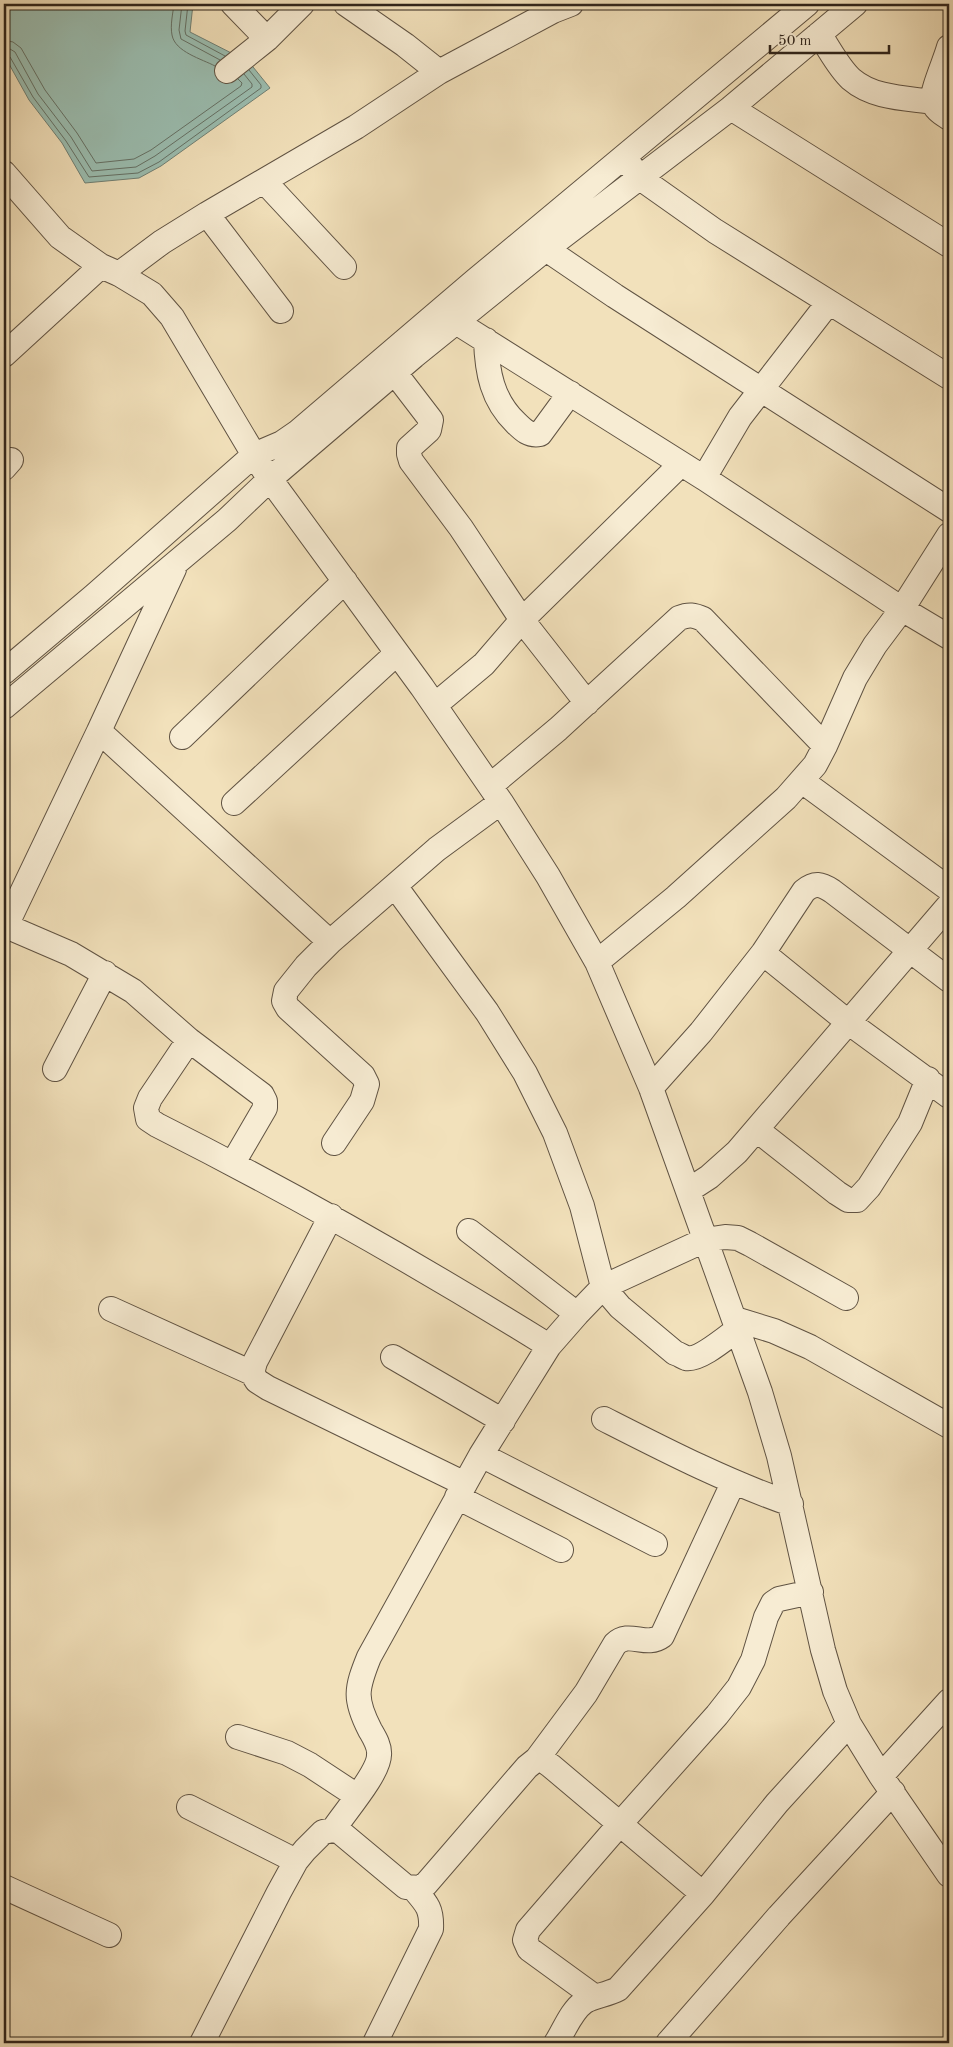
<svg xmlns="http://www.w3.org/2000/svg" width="953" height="2047" viewBox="0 0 953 2047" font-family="'Old Standard TT',serif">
  <rect width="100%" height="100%" fill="#f2e1bb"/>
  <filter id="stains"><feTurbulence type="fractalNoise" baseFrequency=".004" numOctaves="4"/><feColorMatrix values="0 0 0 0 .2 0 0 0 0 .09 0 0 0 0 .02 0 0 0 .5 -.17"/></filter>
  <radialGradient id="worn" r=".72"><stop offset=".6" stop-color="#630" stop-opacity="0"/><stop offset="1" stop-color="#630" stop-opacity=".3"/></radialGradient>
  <path fill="#9bbeb1" stroke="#708075" d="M4,4H193L190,32L249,62L270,88L161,166L139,178L85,183L62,143L29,100L4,55Z"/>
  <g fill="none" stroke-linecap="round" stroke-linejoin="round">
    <path stroke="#657166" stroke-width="1" d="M174,4C173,13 170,25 172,35C175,52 202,59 215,66
      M182,4L179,30L181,39L220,60
      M188,4L185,31L186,35L225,56
      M4,40L13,42L21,48L45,90L77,133L96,163L134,159L151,150L241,86L242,83L238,79
      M4,48L10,49L15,52L38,94L71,137L92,171L136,167L155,156L252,87V84L244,74
      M4,54L10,57L33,97L66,141L89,177L138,173L159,162L261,88V85L249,70"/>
    <defs>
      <path id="minor" d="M233,4L267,39
        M346,4L405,45L439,72
        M819,34C829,48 838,67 851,79C873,98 904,98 933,102
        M949,47C946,59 931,92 933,101C934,109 943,114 949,118
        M227,71L267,39L302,4
        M731,108L949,245
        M630,165L640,178L715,231L949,377
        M4,173L60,237L101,266L119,274L152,294L172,317L254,455L270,479L422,687L501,802L548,876L597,962L651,1088L760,1392L779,1456L823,1650L835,1691L849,1724L881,1776L949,1875
        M264,181L344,267
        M207,214L281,311
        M546,249L615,296L949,510
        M119,274L162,242L207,214L356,127L439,72L553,11L571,4
        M456,322L704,478L902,609L949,637
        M486,340C487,372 492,400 516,423C523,430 529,436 540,434L570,393
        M4,355L101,266
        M395,373L431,420L429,430L409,448V454L411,461L461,528L522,620L587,703
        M4,468L11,460
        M704,478L740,417L829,302
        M174,569L99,731L330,942
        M4,672L94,596L254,455L282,443L298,432L476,280L807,4
        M435,705L484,664L522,620L680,465
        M4,707L227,520L270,479L414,356L546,249L731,108L855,4
        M182,737L345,581
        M802,781L949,889
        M490,786L558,729L679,618C689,614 694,615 703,619L825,746
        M234,803L397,653
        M395,886L487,1012L525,1073L555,1133L582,1206L603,1287L620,1307L675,1353C679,1354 683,1357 686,1358C699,1361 727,1337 738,1329
        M6,926L71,954L133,991L189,1040L262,1095L265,1101V1108L233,1163
        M4,930L99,731
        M763,953L848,1022L949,1096
        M597,962L676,897L786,798L815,765L825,746L855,678L875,645L902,609L949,535
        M189,1040L150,1098L146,1108L148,1119L157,1125C292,1193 422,1267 549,1346
        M55,1069L105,973
        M651,1088L701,1032L763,953L804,891C815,882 821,884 832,891L949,980
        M757,1130L837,1193L848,1200H857L869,1187L910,1123L928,1079
        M334,1143L362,1101L367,1084L363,1076L288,1008L284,1001L286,991L306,966L330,942L437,849L501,802
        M689,1190L709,1177L737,1152L949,905
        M331,1216L255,1362L252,1373L257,1381L268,1388L465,1484
        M469,1231L577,1314
        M111,1309L252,1373
        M735,1319L774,1331L810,1347L949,1426
        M393,1357L503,1421
        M604,1419C665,1450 725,1481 791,1504
        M481,1455L655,1544
        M457,1497L561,1550
        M238,1737L287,1753L310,1765L357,1796
        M537,1759L586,1693L615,1644C629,1630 646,1648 662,1636L733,1483
        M881,1776L949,1701
        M189,1807L296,1861
        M333,1830C344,1813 379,1773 379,1755C380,1746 374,1737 370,1730C354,1699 356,1689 369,1657L481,1455L549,1346L577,1314L603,1287L705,1240L725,1237L738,1238L750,1244L846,1298
        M4,1887L109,1935
        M595,1997L529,1949L525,1940L528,1930L619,1825L717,1715L739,1687L753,1660L766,1617L773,1603L779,1599L811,1592
        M202,2043L279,1892L296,1861L305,1850L323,1832L333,1830L340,1832L406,1887L420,1888L426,1884L527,1767L537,1759L544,1761L551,1766L703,1894
        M375,2043L431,1929C432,1909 427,1904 414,1889
        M556,2043C564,2031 571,2011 584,2002C592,1996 607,1995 618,1989L703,1894L777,1803L849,1724
        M668,2043L779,1916L893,1792"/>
    </defs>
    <use href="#minor" stroke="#605343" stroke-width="26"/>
    <use href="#minor" stroke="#f7ecd3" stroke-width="24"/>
  </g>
  <rect width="953" height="2047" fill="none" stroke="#f2e1bb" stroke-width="20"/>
  <rect x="5" y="5" width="943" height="2037" fill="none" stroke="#2f241b" stroke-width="2.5"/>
  <rect x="10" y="10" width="933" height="2027" fill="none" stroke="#2f241b"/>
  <path d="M770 45v8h119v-8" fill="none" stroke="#2f241b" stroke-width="2.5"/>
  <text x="778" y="45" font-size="15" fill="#2f241b" stroke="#f7ecd3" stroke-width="4" paint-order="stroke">50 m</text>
  <rect width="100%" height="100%" filter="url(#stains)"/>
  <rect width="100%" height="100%" fill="url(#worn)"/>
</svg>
